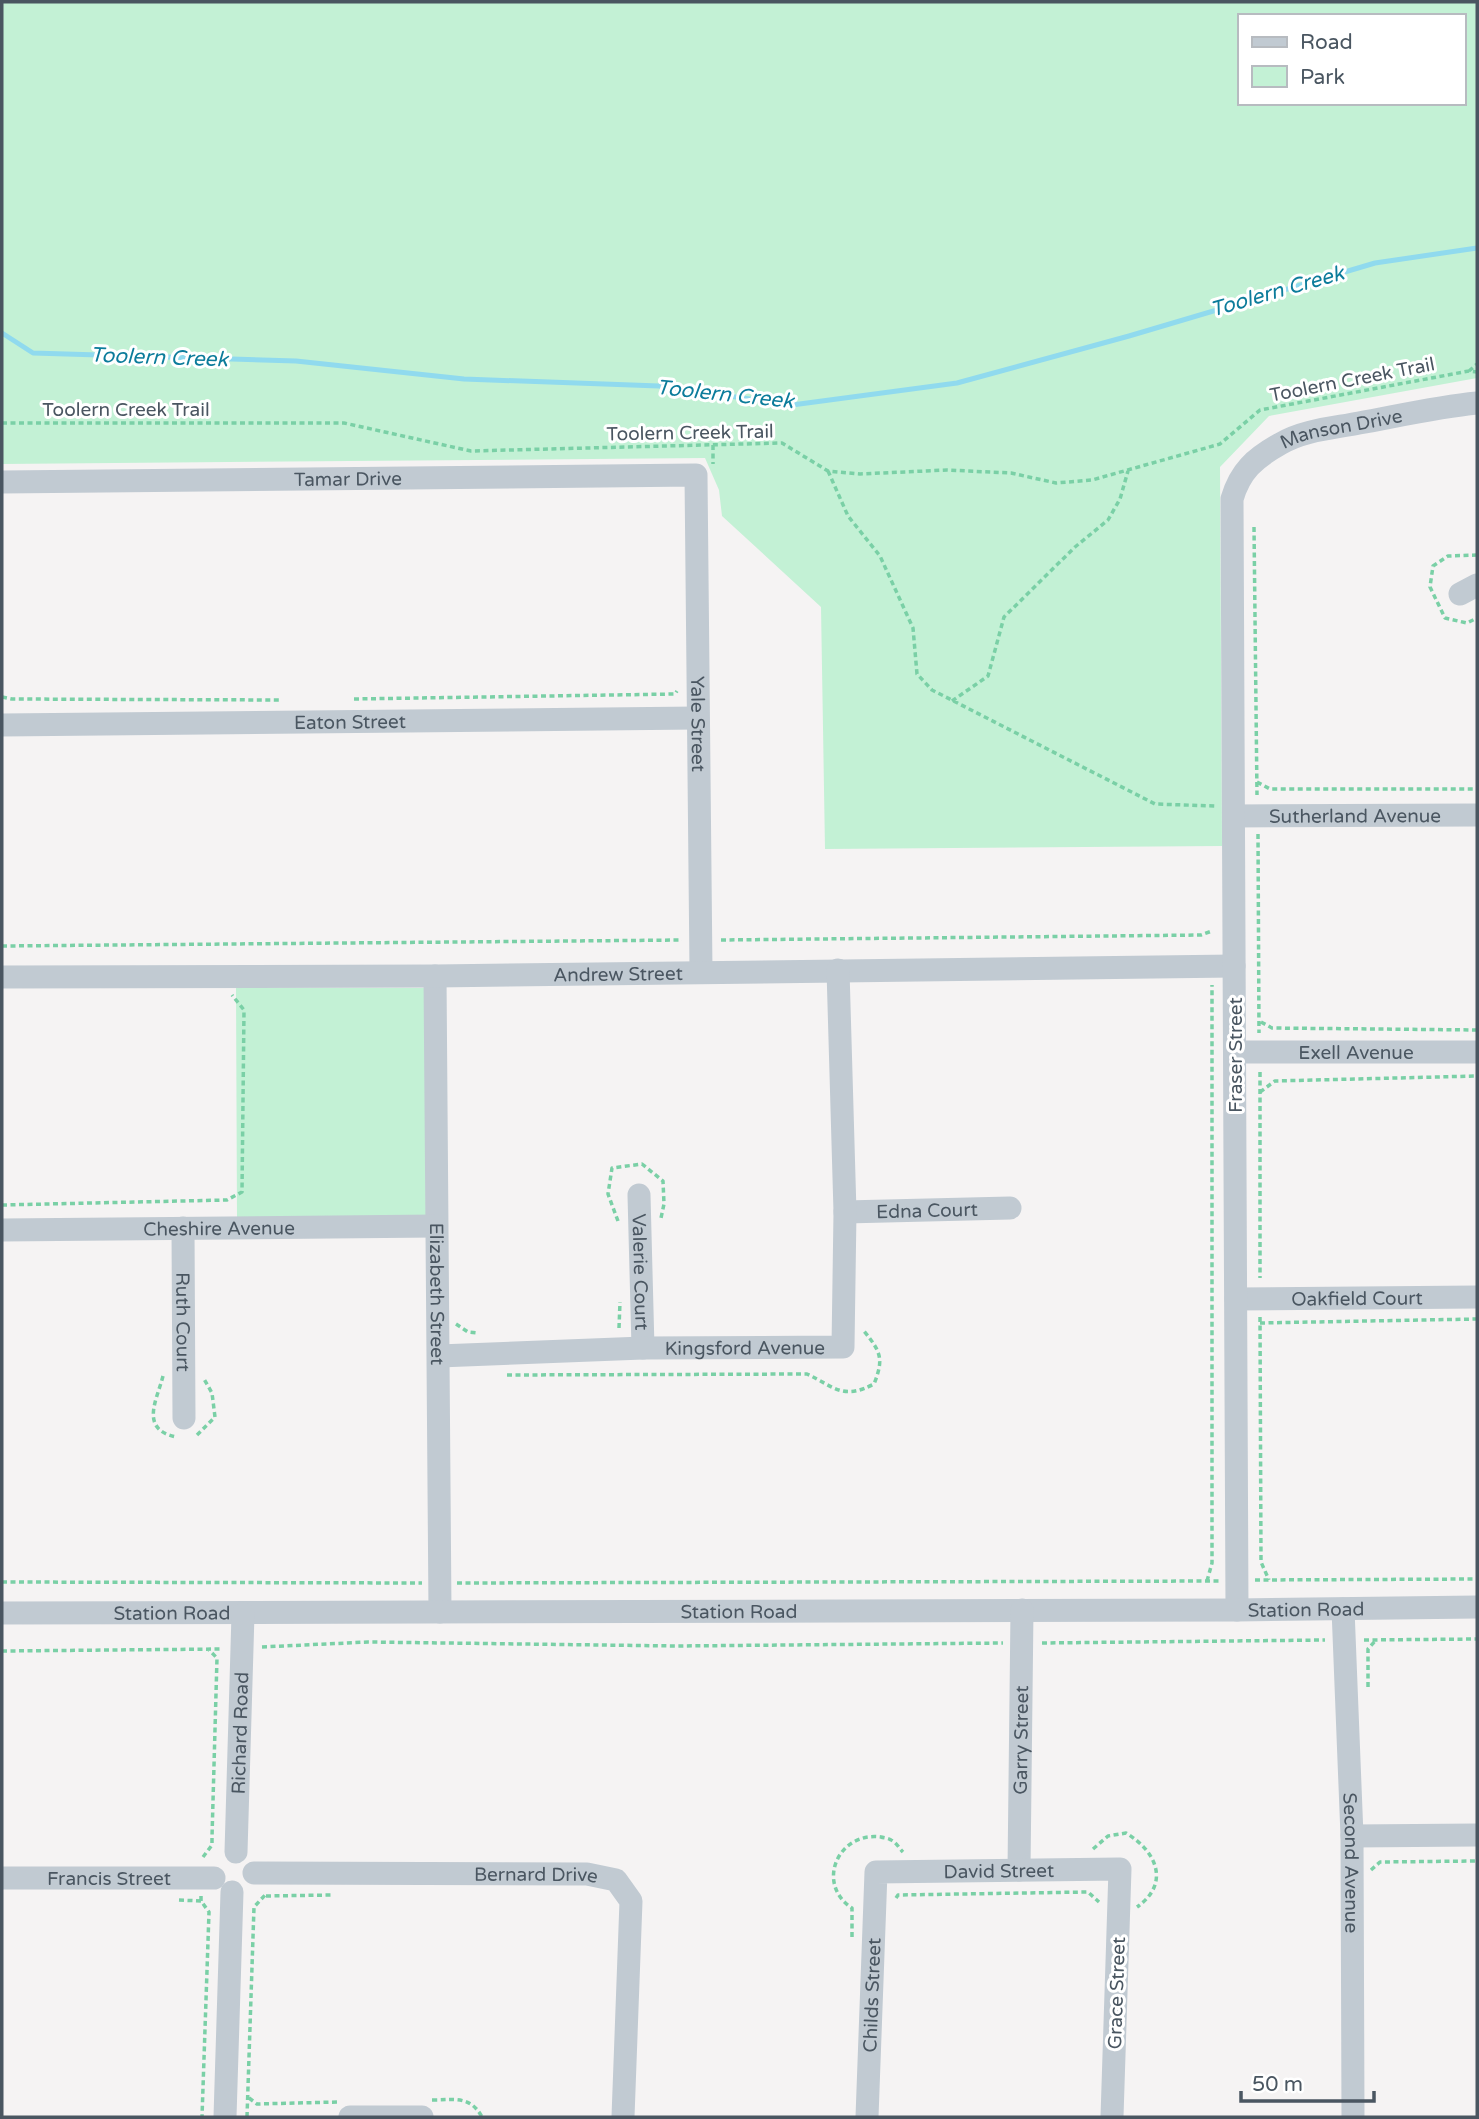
<svg xmlns="http://www.w3.org/2000/svg" width="1479" height="2119" viewBox="0 0 1479 2119" font-family="'Varela Round',sans-serif">
  <rect width="100%" height="100%" fill="#f5f3f3"/>
  <path fill="#c3f1d5" fill-rule="evenodd" d="M2,2H1477V378L1269,416L1220,467L1222,846L825,849L821,607L722,516L719,490L705,458L2,464ZM1239,16H1463V103H1239Z
    M236,988H425L426,1217L237,1218Z"/>
  <g fill="none" stroke-linecap="round" stroke-linejoin="round">
    <path stroke="#90daee" stroke-width="5" d="M2,333L33,353L296,361L464,379L659,386L792,405L957,383L1129,336L1375,263L1477,248"/>
    <path stroke="#7ad0a6" stroke-width="3.5" stroke-dasharray="5 3.5" stroke-linecap="butt" d="M1469,371L1477,364
      M2,423H344L471,451L782,443L828,471L860,474L947,470L1011,473L1056,483L1092,480L1220,444L1260,410L1469,371L1477,372
      M713,445V464
      M828,471L848,516L880,556L913,628L917,674L932,690L1155,804L1215,806
      M1254,527L1257,795
      M1477,555L1448,556L1433,566L1430,587L1445,618L1467,623L1477,618
      M2,697L12,699L279,700
      M354,699L675,694L677,691
      M952,701L988,676L1004,617L1075,547L1108,520L1120,499L1128,471
      M1257,782L1270,789H1477
      M1258,834L1259,1033
      M721,940L1201,935L1212,931
      M2,946L682,940
      M1261,1022L1272,1028L1477,1030
      M1260,1072V1278
      M1260,1092L1275,1081L1477,1076
      M2,1205L227,1200L242,1192L244,1010L232,995
      M618,1221L608,1194L612,1168L642,1164L663,1181L664,1204L661,1218
      M1260,1317L1261,1562L1269,1580
      M1260,1323L1477,1319
      M456,1324L468,1332L477,1333
      M619,1328L620,1302
      M507,1375L807,1374C836,1388 843,1400 874,1384C884,1359 881,1352 864,1331
      M163,1376C157,1400 139,1429 176,1437
      M197,1435L215,1417L212,1393L204,1379
      M1255,1580L1477,1579
      M1207,1581L1212,1563V985
      M2,1582L422,1583
      M457,1583L1220,1581
      M1364,1640L1477,1639
      M1042,1643L1325,1640
      M262,1647L368,1642L678,1646L1003,1643
      M2,1651L222,1649
      M1368,1687V1649L1376,1640
      M1093,1849L1108,1836L1126,1833C1156,1851 1171,1883 1137,1907
      M203,1857L212,1845V1837L217,1658L208,1649
      M1371,1870L1380,1862L1477,1861
      M201,1896V1901L209,1912L202,2117
      M266,1896L331,1895
      M896,1898L898,1895L1088,1892L1099,1902
      M179,1900L201,1901
      M852,1937V1908C815,1884 838,1831 881,1837C884,1838 888,1838 891,1840C896,1842 899,1848 903,1852
      M249,2098L257,2104L337,2102
      M432,2100C454,2100 470,2095 482,2117
      M247,2117L254,1907L266,1894"/>
    <g stroke="#c1cad2" stroke-width="23">
      <path id="s1" d="M2,482L696,475L701,971"/>
      <path d="M1460,594L1477,585"/>
      <path id="s2" d="M2,725L697,718"/>
      <path id="s3" d="M1234,816L1477,815"/>
      <path id="s4" d="M435,976L440,1612"/>
      <path id="s5" d="M2,977L435,976L1234,966"/>
      <path id="s6" d="M1235,1052H1477"/>
      <path id="s7" d="M639,1195L643,1348"/>
      <path id="s8" d="M845,1212L1010,1208"/>
      <path id="s9" d="M183,1228L184,1418"/>
      <path id="s10" d="M2,1230L436,1226"/>
      <path id="s11" d="M1236,1299L1477,1297"/>
      <path id="s12" d="M439,1356L643,1348L843,1347L845,1212L838,970"/>
      <path id="s13" d="M1343,1609L1352,1836L1353,2117"/>
      <path id="s14" d="M1237,1610L1232,499C1240,471 1255,458 1280,444C1303,430 1334,428 1359,423C1398,416 1437,407 1477,403"/>
      <path id="s15" d="M2,1613L1237,1610L1477,1607"/>
      <path d="M1352,1836L1477,1835"/>
      <path id="s16" d="M236,1852L243,1614"/>
      <path id="s17" d="M1019,1870L1022,1610"/>
      <path id="s18" d="M254,1873L587,1874L616,1880L631,1901L623,2117"/>
      <path id="s19" d="M2,1878H214"/>
      <path d="M225,2117L232,1892"/>
      <path d="M350,2117H422"/>
      <path id="s20" d="M867,2117L876,1872L1120,1869L1112,2117"/>
    </g>
  </g>
  <g text-anchor="middle" stroke-width="6" stroke-linejoin="round" paint-order="stroke">
    <g font-size="19" fill="#4a5661" stroke="#fff">
      <text transform="translate(1352 379) rotate(-11)" y="7">Toolern Creek Trail</text>
      <text x="126" y="416">Toolern Creek Trail</text>
      <text dy="7" stroke="none"><textPath href="#s14" startOffset="1250">Manson Drive</textPath></text>
      <text transform="translate(690 432) rotate(-1)" y="7">Toolern Creek Trail</text>
      <text dy="7" stroke="none"><textPath href="#s1" startOffset="346">Tamar Drive</textPath></text>
      <text dy="7" stroke="none"><textPath href="#s2" startOffset="348">Eaton Street</textPath></text>
      <text dy="7" stroke="none"><textPath href="#s1" startOffset="943">Yale Street</textPath></text>
      <text dy="7" stroke="none"><textPath href="#s3" startOffset="121">Sutherland Avenue</textPath></text>
      <text dy="7" stroke="none"><textPath href="#s5" startOffset="616">Andrew Street</textPath></text>
      <text dy="7" stroke="none"><textPath href="#s6" startOffset="121">Exell Avenue</textPath></text>
      <text transform="translate(1235 1055) rotate(-90)" y="7">Fraser Street</text>
      <text dy="7" stroke="none"><textPath href="#s8" startOffset="82">Edna Court</textPath></text>
      <text dy="7" stroke="none"><textPath href="#s10" startOffset="217">Cheshire Avenue</textPath></text>
      <text dy="7" stroke="none"><textPath href="#s7" startOffset="77">Valerie Court</textPath></text>
      <text dy="7" stroke="none"><textPath href="#s4" startOffset="318">Elizabeth Street</textPath></text>
      <text dy="7" stroke="none"><textPath href="#s11" startOffset="121">Oakfield Court</textPath></text>
      <text dy="7" stroke="none"><textPath href="#s9" startOffset="94">Ruth Court</textPath></text>
      <text dy="7" stroke="none"><textPath href="#s12" startOffset="306">Kingsford Avenue</textPath></text>
      <text dy="7" stroke="none"><textPath href="#s15" startOffset="1304">Station Road</textPath></text>
      <text dy="7" stroke="none"><textPath href="#s15" startOffset="737">Station Road</textPath></text>
      <text dy="7" stroke="none"><textPath href="#s15" startOffset="170">Station Road</textPath></text>
      <text dy="7" stroke="none"><textPath href="#s16" startOffset="119">Richard Road</textPath></text>
      <text dy="7" stroke="none"><textPath href="#s17" startOffset="130">Garry Street</textPath></text>
      <text dy="7" stroke="none"><textPath href="#s13" startOffset="254">Second Avenue</textPath></text>
      <text dy="7" stroke="none"><textPath href="#s20" startOffset="368">David Street</textPath></text>
      <text dy="7" stroke="none"><textPath href="#s18" startOffset="282">Bernard Drive</textPath></text>
      <text dy="7" stroke="none"><textPath href="#s19" startOffset="107">Francis Street</textPath></text>
      <text transform="translate(1116 1993) rotate(-88)" y="7">Grace Street</text>
      <text dy="7" stroke="none"><textPath href="#s20" startOffset="122">Childs Street</textPath></text>
    </g>
    <g font-size="21" font-style="italic" fill="#0c7c9b" stroke="#fff">
      <text transform="translate(1277 291) rotate(-16)" y="7">Toolern Creek</text>
      <text transform="translate(159 357) rotate(2)" y="7">Toolern Creek</text>
      <text transform="translate(725 394) rotate(6)" y="7">Toolern Creek</text>
    </g>
  </g>
  <rect width="1479" height="2119" fill="none" stroke="#4a5661" stroke-width="7"/>
  <rect x="1238" y="14" width="228" height="91" fill="#ffffff" stroke="#b7bbc0" stroke-width="2"/>
  <rect x="1252" y="37" width="35" height="10" fill="#c1cad2" stroke="#b7bbc0" stroke-width="2"/>
  <text x="1300" y="49" font-size="21" fill="#4a5661">Road</text>
  <rect x="1252" y="66" width="35" height="21" fill="#c3f1d5" stroke="#b7bbc0" stroke-width="2"/>
  <text x="1300" y="84" font-size="21" fill="#4a5661">Park</text>
  <path d="M1241 2091v10h133v-10" fill="none" stroke="#4a5661" stroke-width="3.5"/>
  <text x="1252" y="2091" font-size="21" fill="#4a5661" stroke="#ffffff" stroke-width="5" paint-order="stroke">50 m</text>
</svg>
